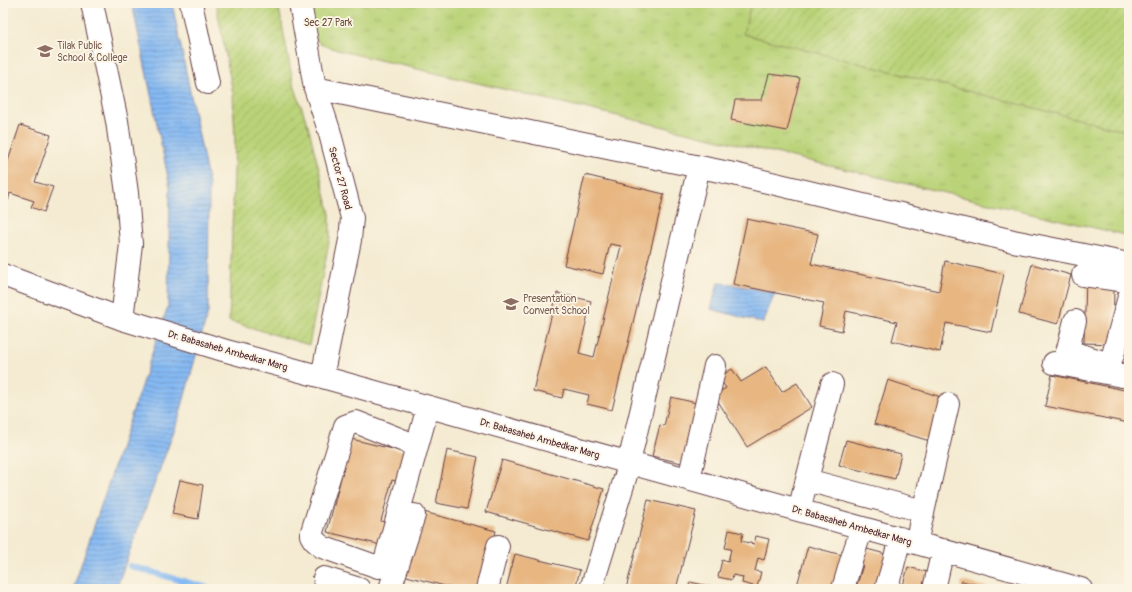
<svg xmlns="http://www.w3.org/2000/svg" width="1132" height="592" viewBox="0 0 1132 592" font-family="Pangolin,sans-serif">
  <defs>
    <pattern id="grass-tufts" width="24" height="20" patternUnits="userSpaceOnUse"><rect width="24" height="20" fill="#bad378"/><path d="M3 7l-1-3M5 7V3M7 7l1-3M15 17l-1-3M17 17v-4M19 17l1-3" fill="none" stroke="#a1b568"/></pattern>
    <pattern id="garden-furrows" width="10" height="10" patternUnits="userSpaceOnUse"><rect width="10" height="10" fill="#bad378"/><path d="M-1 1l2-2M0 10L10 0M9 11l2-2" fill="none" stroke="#a1b568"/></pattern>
    <pattern id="water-rules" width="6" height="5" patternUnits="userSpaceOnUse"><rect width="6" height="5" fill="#85b9f3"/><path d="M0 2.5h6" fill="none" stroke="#6f96c5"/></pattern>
  </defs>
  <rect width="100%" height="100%" fill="#fcf5e5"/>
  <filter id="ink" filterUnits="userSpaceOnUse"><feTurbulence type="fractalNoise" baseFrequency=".025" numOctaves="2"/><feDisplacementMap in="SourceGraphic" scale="8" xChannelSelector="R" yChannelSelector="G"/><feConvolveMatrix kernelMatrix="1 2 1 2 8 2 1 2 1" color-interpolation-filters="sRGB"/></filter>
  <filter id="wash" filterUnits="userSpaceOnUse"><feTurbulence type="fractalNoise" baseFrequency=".012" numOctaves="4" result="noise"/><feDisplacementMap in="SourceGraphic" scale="16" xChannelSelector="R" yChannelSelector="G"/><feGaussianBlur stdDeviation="0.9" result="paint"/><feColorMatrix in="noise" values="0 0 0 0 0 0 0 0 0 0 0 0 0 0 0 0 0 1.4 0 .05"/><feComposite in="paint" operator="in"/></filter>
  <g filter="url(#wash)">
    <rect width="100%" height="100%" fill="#f4ebd2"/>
    <path fill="url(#grass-tufts)" stroke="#827952" d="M291,3H1129V236L341,51L320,44Z"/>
    <path fill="url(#garden-furrows)" stroke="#827952" d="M216,3H278L293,82L309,129L330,214V237L309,345L229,321L235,141L233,94Z
      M751,3H1129V132L743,34Z"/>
    <path fill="url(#water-rules)" stroke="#686c8f" d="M132,3H172L209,185L208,312L179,417L116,589H73L168,306L170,187Z
      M718,283L733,284L775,293L763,323L711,309Z"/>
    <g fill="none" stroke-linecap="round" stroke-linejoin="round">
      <path stroke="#85b9f3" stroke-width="6" d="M130,566L211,589"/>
    </g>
    <g id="blocks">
      <path fill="#e7b681" d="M769,74L800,78L787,131L731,120L735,100H762Z
        M20,125L51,135L35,182L53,187L44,212L31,207L34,201L10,193L8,201L3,199V160L8,161Z
        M585,175L664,194L612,410L587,404L589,395L564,389L562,398L533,391L557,293L591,301L579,353L594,357L621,246L610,244L603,274L564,265Z
        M747,219L818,234L811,264L939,291L945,261L1004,274L991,332L946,323L940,352L892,341L897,322L846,311L842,331L819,326L824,303L733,284Z
        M1032,264L1071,275L1058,324L1019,314Z
        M1086,279L1114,285L1113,344L1084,343Z
        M766,367L782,392L797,383L812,407L747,447L714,395L726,388L719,377L732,369L741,382Z
        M1052,375L1129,391V423L1045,406Z
        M888,380L947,399L933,442L874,424Z
        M671,397L705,405L690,465L652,456L660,425L664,426Z
        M351,439L409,453L401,483L392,480L381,521L390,524L385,546L327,532Z
        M846,440L901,454L895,479L839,465Z
        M447,450L478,457L467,509L436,503Z
        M502,460L604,489L588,541L486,512Z
        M180,480L203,485L198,519L172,514Z
        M648,500L696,511L676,589H626Z
        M416,510L496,531L480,589H456L399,574Z
        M729,530L743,533L741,541L754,544L756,536L769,539L764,560L758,558L755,571L761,572L757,587L742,583L743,577L733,575L732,580L718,577L722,560L728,562L731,549L725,548Z
        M808,546L842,555L833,589H796Z
        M863,548L893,556L883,589H851V587L856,588L863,565L859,563Z
        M515,554L580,570L575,589H506Z
        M908,567L935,574L931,589H902Z
        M962,581L990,588V589H960Z
        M690,582L718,588V589H688Z"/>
    </g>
  </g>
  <g filter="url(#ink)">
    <use href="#blocks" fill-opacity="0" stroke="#643e44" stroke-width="1"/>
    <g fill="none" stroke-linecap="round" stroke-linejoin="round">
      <defs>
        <path id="minor" d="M92,3L117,121L127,193L131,244L122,319
          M191,3L208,83
          M300,3L315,88L329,130L352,218L350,240L322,377
          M315,88L734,174L1013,241L1129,264
          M3,275L122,319L223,350L322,377L1081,589
          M1083,275L1127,281L1129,283
          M1068,351L1103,362L1110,361L1113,355L1129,297
          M1054,363L1122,376L1129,373
          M1064,364L1075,321
          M417,446L356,422L345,426L311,535L314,540L322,547L378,567L382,566L385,561L428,407
          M689,479L715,366
          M807,480L923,511
          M799,510L832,384
          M916,543L948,404
          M324,578L359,589
          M390,589L414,515
          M487,589L498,546
          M591,589L626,475L699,167
          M843,589L852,558L862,528
          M886,589L892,569L900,538
          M934,589L943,550"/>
      </defs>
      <use href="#minor" stroke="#643e44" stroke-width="24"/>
      <use href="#minor" stroke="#fff" stroke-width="22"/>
    </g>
  </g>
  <defs>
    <symbol id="university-bare" viewBox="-9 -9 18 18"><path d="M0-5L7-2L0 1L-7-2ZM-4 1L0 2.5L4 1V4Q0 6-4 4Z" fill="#8d6e63" stroke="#fcf5e5" stroke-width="2.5" paint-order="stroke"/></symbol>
    <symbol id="school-bare" viewBox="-9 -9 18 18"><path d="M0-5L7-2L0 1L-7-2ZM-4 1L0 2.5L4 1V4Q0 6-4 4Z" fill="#8d6e63" stroke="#fcf5e5" stroke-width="2.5" paint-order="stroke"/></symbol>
  </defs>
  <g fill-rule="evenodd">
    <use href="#university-bare" x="34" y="40" width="22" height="22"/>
    <use href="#school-bare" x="500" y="293" width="22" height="22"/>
  </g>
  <g text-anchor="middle" stroke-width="3.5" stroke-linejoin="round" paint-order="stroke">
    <g font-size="10" fill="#664c3e" stroke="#fcf5e5">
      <text x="328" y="26">Sec 27 Park</text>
    </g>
    <g font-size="10" fill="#785e54" stroke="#fcf5e5" text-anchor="start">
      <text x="57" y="49">Tilak Public<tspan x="57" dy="12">School &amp; College</tspan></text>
      <text x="523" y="302">Presentation<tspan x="523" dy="12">Convent School</tspan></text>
    </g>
    <g font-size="10" fill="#4a1f2b" stroke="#fcf5e5">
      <text transform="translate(341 178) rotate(75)" y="4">Sector 27 Road</text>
      <text transform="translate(228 350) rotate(16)" y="4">Dr. Babasaheb Ambedkar Marg</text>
      <text transform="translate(540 438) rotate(16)" y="4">Dr. Babasaheb Ambedkar Marg</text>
      <text transform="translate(852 525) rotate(16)" y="4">Dr. Babasaheb Ambedkar Marg</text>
    </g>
  </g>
  <rect width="1132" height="592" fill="none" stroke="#fcf5e5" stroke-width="16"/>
</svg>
